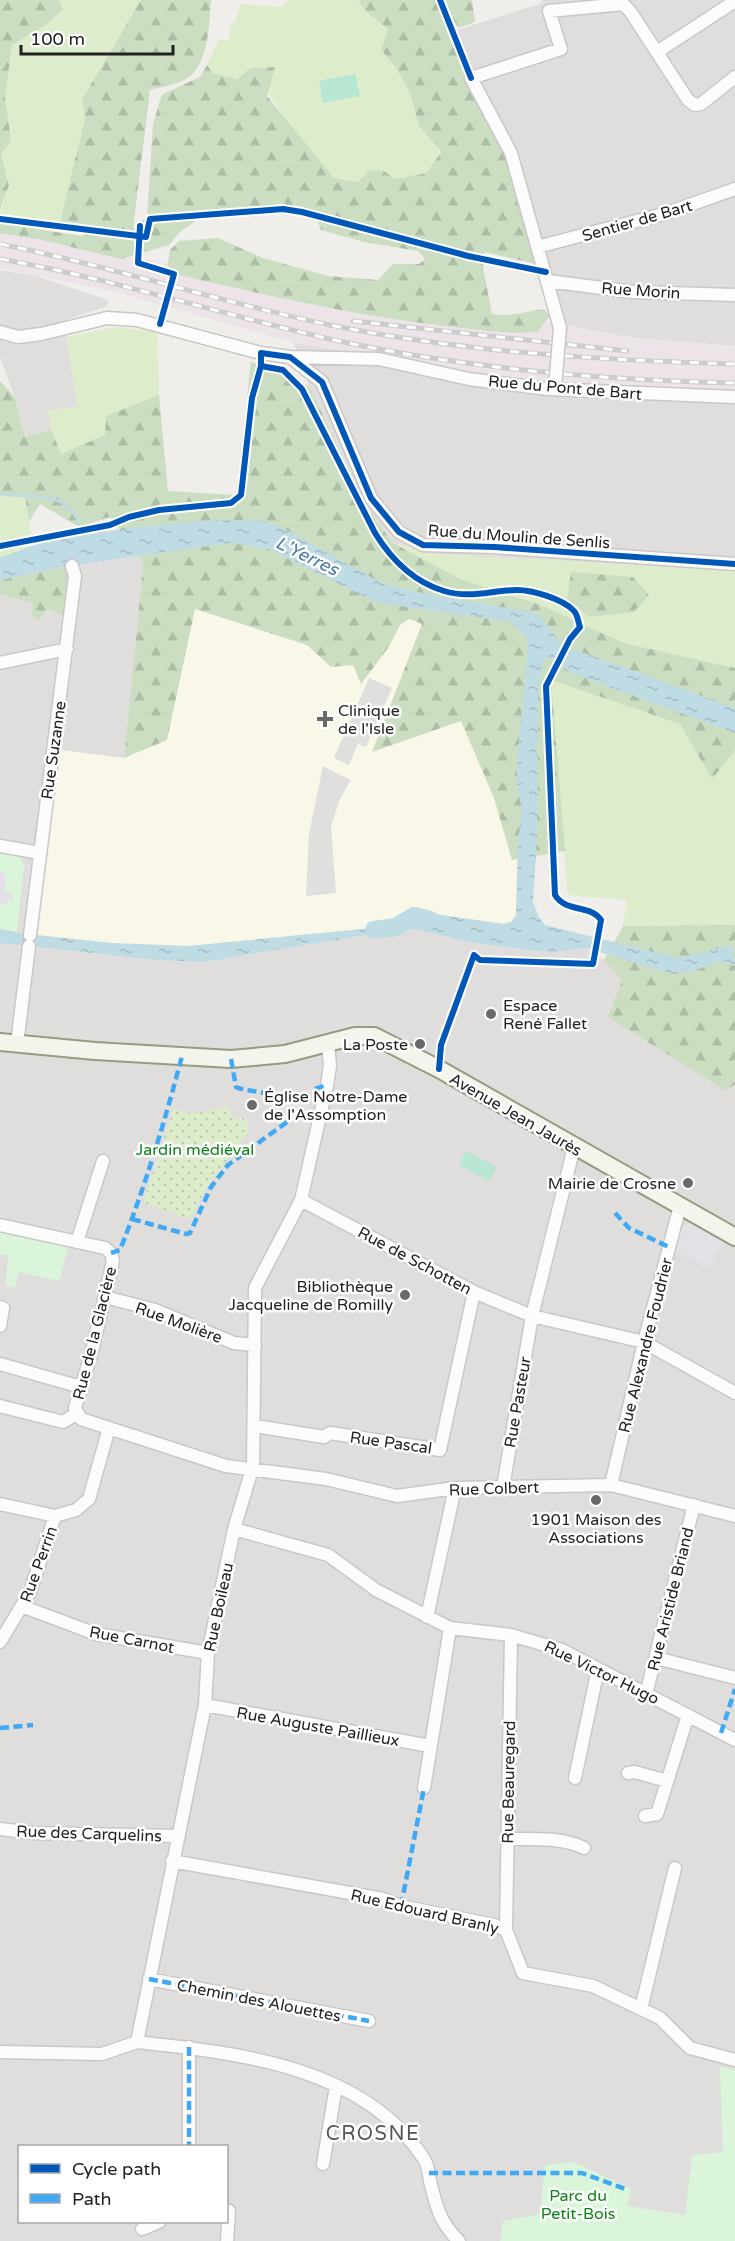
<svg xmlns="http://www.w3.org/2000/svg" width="735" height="2241" viewBox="0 0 735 2241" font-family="'Varela Round',sans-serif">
  <defs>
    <pattern id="forest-firs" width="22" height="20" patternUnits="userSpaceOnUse" patternTransform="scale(1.5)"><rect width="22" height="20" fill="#cbdec1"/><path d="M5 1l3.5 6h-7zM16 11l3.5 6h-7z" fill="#aebea6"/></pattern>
    <pattern id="garden-dots" width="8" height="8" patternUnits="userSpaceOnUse" patternTransform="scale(1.5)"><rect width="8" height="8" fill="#ddeccb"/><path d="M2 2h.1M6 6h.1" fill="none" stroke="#bdcaae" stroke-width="1.8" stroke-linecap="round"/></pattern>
    <pattern id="water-ripples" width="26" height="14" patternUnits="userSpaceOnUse" patternTransform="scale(1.5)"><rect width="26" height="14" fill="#bfdbe3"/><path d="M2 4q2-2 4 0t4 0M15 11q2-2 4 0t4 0" fill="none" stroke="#a4bcc2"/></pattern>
  </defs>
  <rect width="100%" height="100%" fill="#f0eeeb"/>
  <path fill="#dfdedc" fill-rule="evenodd" d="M541,0H735V346L633,338L555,323L539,265L483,109L451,32L542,3Z
    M0,270L36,276L108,300L107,306L60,322L66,337L78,407L48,411L51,429L25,437L15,397L0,357Z
    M294,343L499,376L561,383L735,394V571L437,554L393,543L368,510L309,386Z
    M140,556L143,566L124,758L60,750L35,947L154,960L205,962L409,928L470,942L535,951L553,952L586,948L604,960L726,1091L735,1084V2241H0V580L68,566ZM20,2146H226V2222H20Z"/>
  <path fill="#ede4e9" d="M0,228L359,306L555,323L633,338L735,346V394L561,383L499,376L294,343L119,293L0,268Z"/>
  <path fill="#f8f7e8" d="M156,559L511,622L518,859L516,915L511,922L504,924L421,912L413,913L405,925L188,946L112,943L37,935L60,750L124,758Z"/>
  <path fill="#ddeccb" d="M59,0H141L82,98L85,118L60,222L0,215L9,185L1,154L11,141L5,99L12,45L46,25L63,11Z
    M288,0H358L366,12L388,29L381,50L397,69L410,93L419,126L441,153L427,173L394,179L384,171L370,170L356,182L334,178L300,139L251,68L237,79L214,74L207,65L219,39L229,40L231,22L235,23L240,4L283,7Z
    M115,327L158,332L159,395L107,416L105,435L61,454L51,429L48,411L78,406L66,337Z
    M0,494L25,497L33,545L13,555L0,557Z
    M393,543L437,554L735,571V668L624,643L541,605L460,579Z
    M550,679L680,724L712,778L735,750V925L623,926L627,900L568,895Z"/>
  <path fill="url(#forest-firs)" d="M0,0H59L63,10L46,25L12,45L5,98L11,141L1,154L9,185L0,210Z
    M141,0H211C209,24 209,66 186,79C176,85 161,87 150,90L133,229L147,217L153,124L161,97L163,94L200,77L207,65L214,74L237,79L251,68L275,67L267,96L334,178L357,182L370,170L384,171L395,179L427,173L441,152L419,126L410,93L397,69L381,50L388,29L366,12L358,0H437L483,109L503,144L539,265L485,252L483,267L492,314C515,317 522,312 544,309L550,316L537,332C506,335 476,329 445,326C355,315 268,296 179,275L167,268L170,250L179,241L218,238L263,258L328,276L378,280L393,264H419L425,259L418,251L364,242L321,230L314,211L291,206L191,213L194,222L180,232L169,245L121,259L42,240L0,233V223L81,236L104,228L60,222L85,118L82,99Z
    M443,0H472L475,22L458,28Z
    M251,362L309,386L368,510L393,543L460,579L541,605L624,643L735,668V750L712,779L680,724L551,680L565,851L512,860L494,798L461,721L372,752L422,624L409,619L400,625L388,648L361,684L353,665L331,667L307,645L195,609L167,740L124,758L143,566L140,556L110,517L79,527L40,504L29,522L25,497L0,494V381L15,397L25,437L51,429L61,454L105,435L106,416L159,395L168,491L236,495Z
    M68,566L69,596L66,616L47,609L39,621L31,615L33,603L0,594V580Z
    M571,572L633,577L649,595L634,612L589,617L567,599Z
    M735,925V1084L726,1091L608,1017L622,981L604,960L623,926Z"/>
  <path fill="#daf5da" d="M0,853L20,857L24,865L17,932L0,929Z
    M0,1229L69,1245L59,1281L19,1272L15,1288L6,1285L8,1256L0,1254Z
    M720,2067L735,2070V2241H500L503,2221L540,2214L545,2165L573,2162L631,2189L627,2206L685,2215L692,2155L723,2152Z"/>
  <path fill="url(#garden-dots)" d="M228,1106L232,1118L248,1119V1132L207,1187L190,1219L143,1202L174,1109C192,1118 209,1111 228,1106Z"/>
  <path fill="#b7e6d2" d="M355,74L360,96L323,103L319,81Z
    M466,1151L497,1167L489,1181L459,1165Z"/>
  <path fill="#e0dfde" d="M369,678L392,688L366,747L358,744L349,765L334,758Z
    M323,766L351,780L340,799L331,826L336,893L306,896L309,834Z
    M28,862L36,863L29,923L21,922Z
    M357,1004L387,1005L388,1012H405L409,1041L399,1040L388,1034L391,1021L380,1020V1027H325V1038L311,1041L310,1015L327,1008Z
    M51,1031L162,1038L161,1047L50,1040Z
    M449,1086L557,1147L552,1164L524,1157L441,1111Z
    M571,1196L584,1201L579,1224L567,1222Z
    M560,1222L661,1247L660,1256L555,1250Z"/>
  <path fill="#e2e1e5" d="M0,870L6,876L5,891L14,895V898L0,906Z
    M310,1088L315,1089L309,1096L305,1121L316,1123L313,1131L293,1121L282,1122L278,1109L272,1110L271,1095L300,1092Z
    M691,1222L706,1228L705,1231L724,1242L709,1269L673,1249L682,1227Z"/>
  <path fill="url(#water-ripples)" d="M210,520H258L279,526L384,584L445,598L533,612L541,617L562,645L735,708V733L571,673L553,659L545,658L538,686V744L535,745L538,760L537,839L533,902L539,917L545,925L674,957C696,958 712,947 733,946L735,966L721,961L694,971L673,974L586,948L553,952L535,951L470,942L409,928L205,962L154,960L0,943V929L32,936L37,935L112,943L188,946L404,925L413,913L421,912L504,924L511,922L516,915L518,840L522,813L517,784V759L528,648L527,638L511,622L378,603L268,549L231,543L68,566L0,580V557C13,555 23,548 35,545C91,530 152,526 210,520Z"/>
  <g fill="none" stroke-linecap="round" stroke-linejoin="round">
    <path stroke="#bfdbe3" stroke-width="3" d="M0,494C45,499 70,488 86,539"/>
    <path stroke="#bfdbe3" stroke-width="18" d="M374,930L396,927L414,916L430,920"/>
    <defs>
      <path id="street" d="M657,52L735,1
        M537,247L667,213L735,189
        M548,281L633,292L735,295
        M560,328L511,153L471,78L561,49L549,11L623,4L630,11L688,100L695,105L701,104L735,77
        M0,332L18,337L41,334L107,318L137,320L261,353L290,357L379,359L469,379L548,389L735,397
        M290,357L322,382L371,498L399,532L423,545L494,547L735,564
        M0,663L67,649
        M0,846L40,853
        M30,935L75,576L72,566
        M17,1044L29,946
        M301,1200L474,1292L532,1316L644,1342L735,1393
        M0,1225L105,1248L111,1253L113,1261L92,1351L75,1408L81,1419L226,1466L326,1479L397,1496L455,1488L611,1485L735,1516
        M77,1242L103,1161
        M105,1297L155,1310L234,1343L255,1345
        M0,1307L3,1308L0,1326
        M0,1364L81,1387
        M0,1406L63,1422L76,1414
        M255,1426L324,1437L330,1433L440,1450L474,1292
        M611,1485L644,1342L680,1206
        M503,1487L532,1316L574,1147
        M0,1504L55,1516L76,1510L89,1499L109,1428
        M234,1529L328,1555L376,1590L450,1628L511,1635L562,1650L735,1740
        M24,1607L96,1634L208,1653
        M427,1617L455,1488
        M0,1642L30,1592L55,1516
        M656,1658L735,1678
        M646,1694L694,1505
        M205,1705L430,1746
        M628,1773L635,1772L667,1781
        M575,1778L598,1669
        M424,1788L450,1628
        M645,1816L657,1814L688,1715
        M0,1829L32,1833L179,1836
        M507,1839C532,1839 562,1837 584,1848
        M172,1861L383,1899L401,1906L494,1925L506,1930L523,1973L593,1986L660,2018L690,2048L735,2060
        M506,1930L511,1635
        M149,1979L369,2021
        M641,2009L675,1868
        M137,2042C237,2053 364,2066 424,2159C428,2165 429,2173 430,2181C436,2206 440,2223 459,2241
        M189,2047V2146
        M0,2052L102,2054L137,2042L205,1705L208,1653L234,1529L253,1466L255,1288L301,1200L327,1085L330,1066L328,1043
        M323,2164L336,2086
        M226,2211H229L227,2241
        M142,2229L159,2222"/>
      <path id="secondary" d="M0,1042L95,1051L231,1059L285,1054L355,1036H374L439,1069L735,1237"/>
    </defs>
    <use href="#street" stroke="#c9c8c7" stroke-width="15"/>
    <use href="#secondary" stroke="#999a82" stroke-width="20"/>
    <use href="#street" stroke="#fdfcfc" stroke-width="12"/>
    <use href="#secondary" stroke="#f4f4ed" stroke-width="16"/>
    <defs>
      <path id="rail" d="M0,244C111,266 219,302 330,325C462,352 600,360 735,364
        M0,259C115,279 225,316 339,341C469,369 602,380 735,383
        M353,321L627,351"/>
    </defs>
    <use href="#rail" stroke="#ccc" stroke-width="5"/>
    <use href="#rail" stroke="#fff" stroke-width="3" stroke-dasharray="9" stroke-linecap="butt"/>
    <defs>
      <path id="street-bridge" d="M555,387L560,328"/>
    </defs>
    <use href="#street-bridge" stroke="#c9c8c7" stroke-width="15" stroke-linecap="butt"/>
    <use href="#street-bridge" stroke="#fdfcfc" stroke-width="12"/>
    <path stroke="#3fa9f5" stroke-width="4.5" stroke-dasharray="9 4.5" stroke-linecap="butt" d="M231,1059L236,1087C247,1092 258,1090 271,1095
      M315,1089L327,1085
      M615,1213L629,1228L669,1247
      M132,1219L186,1234L190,1233L211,1187L228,1165L287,1122
      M111,1253L120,1250C145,1187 165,1121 182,1056
      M0,1728L33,1725
      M721,1733L735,1689
      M401,1906L424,1788
      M149,1979L369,2021
      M189,2047V2146
      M429,2173H582L628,2190"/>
    <defs>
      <path id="cycleway" d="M440,0L471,78
        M0,219L146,237L150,219L283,209L302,212L468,256L546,272
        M140,226L138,263L174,274L160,324
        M261,366L283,370L302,389L375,533C391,559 414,582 444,591C471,599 492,590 517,590C533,590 562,599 573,610C578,614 578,622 580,627L570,639L546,686L555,895C566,913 590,904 601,920L593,964L480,960L474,955L441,1045L439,1069
        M0,546L110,525L129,517L159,510L231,503L241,495L252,398L261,366V353L290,357L322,382L371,498L399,532L423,545L494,547L735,564"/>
    </defs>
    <use href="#cycleway" stroke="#fff" stroke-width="10"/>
    <use href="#cycleway" stroke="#0057b8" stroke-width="6"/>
  </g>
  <g fill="#6a6968" stroke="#fff" stroke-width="2">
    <path d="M322 710h6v6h6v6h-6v6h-6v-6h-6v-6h6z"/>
    <circle cx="491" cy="1014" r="6"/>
    <circle cx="420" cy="1044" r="6"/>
    <circle cx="252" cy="1105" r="6"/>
    <circle cx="688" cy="1183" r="6"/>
    <circle cx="405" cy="1295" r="6"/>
    <circle cx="596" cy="1500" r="6"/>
  </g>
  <g text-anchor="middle" stroke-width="5" stroke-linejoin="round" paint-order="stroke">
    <g font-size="16" fill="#222" stroke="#fff">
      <text transform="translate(637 220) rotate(-16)" y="6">Sentier de Bart</text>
      <text transform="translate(641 290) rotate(4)" y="6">Rue Morin</text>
      <text transform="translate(565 387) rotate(5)" y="6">Rue du Pont de Bart</text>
      <text transform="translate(519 536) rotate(4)" y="6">Rue du Moulin de Senlis</text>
      <text transform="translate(53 750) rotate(-82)" y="6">Rue Suzanne</text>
      <text transform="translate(516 1114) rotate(30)" y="6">Avenue Jean Jaurès</text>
      <text transform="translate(415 1260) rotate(28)" y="6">Rue de Schotten</text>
      <text transform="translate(179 1322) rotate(20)" y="6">Rue Molière</text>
      <text transform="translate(94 1333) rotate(-76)" y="6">Rue de la Glacière</text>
      <text transform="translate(645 1345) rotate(-76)" y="6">Rue Alexandre Foudrier</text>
      <text transform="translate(517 1402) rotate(-80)" y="6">Rue Pasteur</text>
      <text transform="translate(391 1442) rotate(8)" y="6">Rue Pascal</text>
      <text transform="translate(494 1488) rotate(-2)" y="6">Rue Colbert</text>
      <text transform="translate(38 1564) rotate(-70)" y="6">Rue Perrin</text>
      <text transform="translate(670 1599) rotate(-76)" y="6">Rue Aristide Briand</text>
      <text transform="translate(218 1607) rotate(-78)" y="6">Rue Boileau</text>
      <text transform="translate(132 1639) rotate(11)" y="6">Rue Carnot</text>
      <text transform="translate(602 1672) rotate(26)" y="6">Rue Victor Hugo</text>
      <text transform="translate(318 1726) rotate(10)" y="6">Rue Auguste Paillieux</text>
      <text transform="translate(508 1782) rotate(-89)" y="6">Rue Beauregard</text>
      <text transform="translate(89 1833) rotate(2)" y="6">Rue des Carquelins</text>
      <text transform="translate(425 1911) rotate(13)" y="6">Rue Edouard Branly</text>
      <text transform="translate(259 2000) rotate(11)" y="6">Chemin des Alouettes</text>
    </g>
    <g font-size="16" fill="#222" stroke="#fff" text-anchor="start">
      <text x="338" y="716">Clinique<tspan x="338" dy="18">de l'Isle</tspan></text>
      <text x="503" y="1011">Espace<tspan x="503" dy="18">René Fallet</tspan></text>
      <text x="408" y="1050" text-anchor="end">La Poste</text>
      <text x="264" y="1102">Église Notre-Dame<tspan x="264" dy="18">de l'Assomption</tspan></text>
      <text x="676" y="1189" text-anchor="end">Mairie de Crosne</text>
      <text x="393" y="1292" text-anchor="end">Bibliothèque<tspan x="393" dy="18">Jacqueline de Romilly</tspan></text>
      <text x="596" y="1525" text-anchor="middle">1901 Maison des<tspan x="596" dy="18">Associations</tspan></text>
    </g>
    <g font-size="16" fill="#0c8416" stroke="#fff">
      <text x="195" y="1155">Jardin médiéval</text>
      <text x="578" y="2201">Parc du<tspan x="578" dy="18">Petit-Bois</tspan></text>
    </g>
    <g font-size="18" font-style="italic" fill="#4a7aab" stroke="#fff">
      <text transform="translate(307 556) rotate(26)" y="6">L'Yerres</text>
    </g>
    <g font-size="20" letter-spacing="1.5" fill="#555" stroke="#fff">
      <text x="373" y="2140">CROSNE</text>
    </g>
  </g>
  <rect x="18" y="2145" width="210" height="78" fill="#ffffff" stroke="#a7a7a7" stroke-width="1.5"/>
  <rect x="30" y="2164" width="30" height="9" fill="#0057b8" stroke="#a7a7a7" stroke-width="1.5"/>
  <text x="72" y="2175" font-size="18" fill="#222222">Cycle path</text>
  <rect x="30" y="2194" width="30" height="9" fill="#3fa9f5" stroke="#a7a7a7" stroke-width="1.5"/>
  <text x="72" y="2205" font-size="18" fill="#222222">Path</text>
  <path d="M21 45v9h152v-9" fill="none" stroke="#222222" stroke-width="3"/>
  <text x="30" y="45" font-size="18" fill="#222222" stroke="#ffffff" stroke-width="4.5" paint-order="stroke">100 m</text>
</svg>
